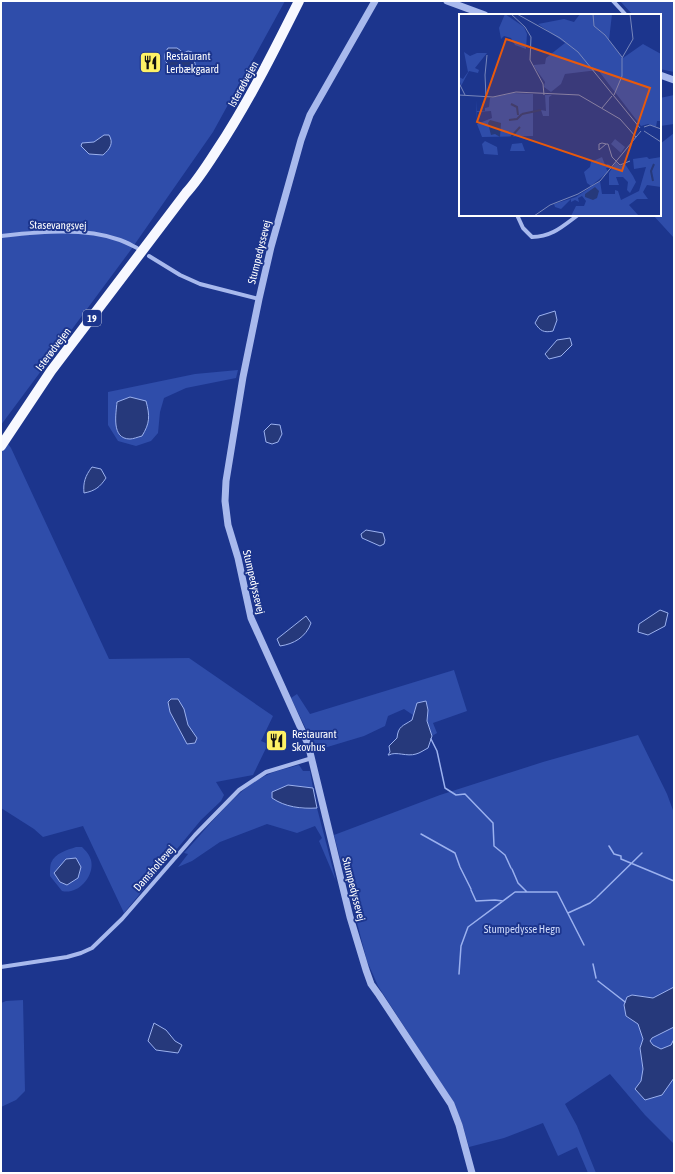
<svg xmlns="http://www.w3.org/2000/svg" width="675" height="1174" viewBox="0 0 675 1174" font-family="'Asap Condensed',sans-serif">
  <rect width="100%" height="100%" fill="#1c358d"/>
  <path fill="#2f4daa" d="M1,1H285L213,132L130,251L1,425Z
    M620,1H674V72L660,69V15H633Z
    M674,95V124L660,126V98Z
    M674,133V238L653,215H660V144Z
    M238,370L236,378L186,388L164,398L160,412L158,433L151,441L136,446L118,441L108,425V392L195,374Z
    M1,434L11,448L109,659L189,658L273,716L261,741L268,744L253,775L216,782L224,795L221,801L201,820L124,913L83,826L43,837L34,829L1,808Z
    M454,670L467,711L433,723L437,733L432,736L427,721L428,710L426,701L417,703L413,715L404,709L388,716L385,726L364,736L314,751L307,731L291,698L297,694L310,714Z
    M638,735L667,794L674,813V1144L645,1115L610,1074L565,1104L577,1126L596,1173H588L577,1147L558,1156L543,1123L504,1138L469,1147L462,1123L453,1102L378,986L367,961L334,835L440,795L543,762Z
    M299,765L303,771H310L313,788L288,785L279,802L302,809L317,808L336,881L319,841L322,838L315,826L297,833L267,824L220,842L192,861L178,867L188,854L184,853C206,830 238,787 267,775C277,770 289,768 299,765Z
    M76,847H82C86,851 89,854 91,860C95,876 78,895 62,891L50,876C50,872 50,866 51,863C55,853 67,850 76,847Z
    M23,1000L25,1091L16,1100L1,1107V1003L6,1001Z"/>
  <path fill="#26397b" stroke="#9bb1ef" d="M168,48H177L184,53L188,51L192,52L195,55C193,60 196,63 195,69L183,71L169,66C164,60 163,55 168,48Z
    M104,135H109C114,143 110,149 103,155L89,154L81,146L82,143L94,142Z
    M555,311L557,320L553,331C544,333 540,331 535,323L539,316Z
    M570,338L572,345L561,356L549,359L545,354L557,340Z
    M130,397L146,401C150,416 150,423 142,436C138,437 133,439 130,439C111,439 116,414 117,402Z
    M271,424L280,425L282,434L278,442L272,444L266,442L264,431Z
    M92,467L101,469L106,478C100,487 95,491 84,493C83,483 85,476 92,467Z
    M366,530L383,533L385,540L384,544L380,546L362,538L361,534Z
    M660,610L668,613L665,626L648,635L638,632L639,624Z
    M306,616L311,623C306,637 294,644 280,646L277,639Z
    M171,699H178L184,709L188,725L197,738L195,743L187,744L170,712L168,702Z
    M426,701L428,710L427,721L432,736L428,748C424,750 420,753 416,754C407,757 396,751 389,755H388L390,752L389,746L397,738C398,726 403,726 412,720L417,703Z
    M288,785L313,788L317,808C301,809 285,807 272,798V792Z
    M76,858L81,867L78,878L67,885L60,882L54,873L66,859Z
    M674,987V1027L652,1038L650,1041L653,1045L661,1049L671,1045L674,1039V1078L662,1095L645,1100L635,1089L641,1081L643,1069L640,1048L643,1039L638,1024L626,1016L624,1005L627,997L632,995L653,998Z
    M154,1023L166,1030L175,1041L182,1045L178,1053L156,1050L148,1041Z"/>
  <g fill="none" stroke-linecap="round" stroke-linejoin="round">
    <path stroke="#9bb1ef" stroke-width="1.5" d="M431,739L437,751L445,788L456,795L465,794L493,823L494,846L505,855L511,868
      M421,834L455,853L460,867L471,889
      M609,846L614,854L621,856V859L674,881
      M512,869L518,883L527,892H557L584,945
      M471,890L476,901L495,900L503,901
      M597,897L642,853
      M568,913L590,903L596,898
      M593,964L596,978
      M459,974L461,946L468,927L515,892H527
      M598,981L625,1002"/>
    <path stroke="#a8b9ed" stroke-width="4" d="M613,1L626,15
      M517,215L523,228L532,237C552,237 563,226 578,215
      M1,236C39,232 83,227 120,240C126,242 131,245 137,248
      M149,256L180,275L200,284L259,299
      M1,967L67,957L81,953L92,948L122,919L195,835L239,790L266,772L312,758"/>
    <path stroke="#a8b9ed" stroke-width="7" d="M375,1L310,115L301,140L271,247L259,299L243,377L226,481L225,501L228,525L238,558L251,618L308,744L350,917L366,970L371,984L379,995L451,1104L459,1125L472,1173
      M447,1L485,15
      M660,75L674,80"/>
    <path stroke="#f7f8ff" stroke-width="10" d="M1,446L51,371L186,193C197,181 206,167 215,153C247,105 273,53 299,1"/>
  </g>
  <defs>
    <symbol id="restaurant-square" viewBox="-11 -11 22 22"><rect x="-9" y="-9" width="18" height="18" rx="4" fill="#fef266" stroke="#1c358d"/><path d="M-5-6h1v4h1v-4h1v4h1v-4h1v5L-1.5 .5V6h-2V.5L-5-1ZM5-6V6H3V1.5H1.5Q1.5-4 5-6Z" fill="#111"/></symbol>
  </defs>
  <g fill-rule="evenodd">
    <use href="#restaurant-square" x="138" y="50" width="25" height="25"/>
    <use href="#restaurant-square" x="264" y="728" width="25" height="25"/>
  </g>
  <g text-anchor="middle" stroke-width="4" stroke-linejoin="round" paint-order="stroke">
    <rect fill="#1c358d" stroke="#bbc2dd" stroke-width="1" x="83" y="310" width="18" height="16" rx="3"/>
    <g font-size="10" font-weight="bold" fill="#fff">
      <text x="92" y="322">19</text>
    </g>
    <g font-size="11" fill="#fff" stroke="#1c358d" text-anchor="start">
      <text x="166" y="60">Restaurant<tspan x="166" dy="13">Lerbækgaard</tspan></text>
      <text x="292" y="738">Restaurant<tspan x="292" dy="13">Skovhus</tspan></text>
    </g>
    <g font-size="11" fill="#fff" stroke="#1c358d">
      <text transform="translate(243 84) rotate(-61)" y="4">Isterødvejen</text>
      <text transform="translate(58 225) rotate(1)" y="4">Stasevangsvej</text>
      <text transform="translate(259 252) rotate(-76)" y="4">Stumpedyssevej</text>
      <text transform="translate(53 349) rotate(-53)" y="4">Isterødvejen</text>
      <text transform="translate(254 582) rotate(77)" y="4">Stumpedyssevej</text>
      <text transform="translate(154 868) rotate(-49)" y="4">Damsholtevej</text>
      <text transform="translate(354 889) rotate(76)" y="4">Stumpedyssevej</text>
    </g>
    <g font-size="11" fill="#ced9f9" stroke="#1c358d">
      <text x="522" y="933">Stumpedysse Hegn</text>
    </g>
  </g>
  <g transform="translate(459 14)">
    <rect width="202" height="202" fill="#1c358d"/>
    <path d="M46,0L65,13L68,20L67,35L56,31L52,24L45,22L42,25L40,14ZM121,0H153L150,26L164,44L184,30L202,40V107H198L197,113L189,110L182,112L139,56L106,60L102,70L92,78L85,73L86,68L74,51L86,50L87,44L106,29L79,10L105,5L115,8ZM5,38L11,42L18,39H28L16,54L20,56L19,59L10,57L2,72L0,63L4,65L9,58ZM54,79L74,80V122L23,123L18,110L33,104L32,97L18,98V108L17,86L18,97H26V94L30,93L31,84ZM86,81H93L90,83V102H84L82,96L87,97ZM156,125L166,133L162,139L152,130ZM26,127L38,133L39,141L25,140L23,130ZM63,129L66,137H51L53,130ZM143,143L147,153L148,150L151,151V154H147L149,158L132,172L128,169L125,158L131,153L132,148ZM188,143L190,145L202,143V173L188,171L184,178L189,185H178L170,191L180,202H112L117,192H125L127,187L123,182L119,184L120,188L116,186L112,188V185L102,195L96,193L95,190L117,183L141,167L143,180H156V176L159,177L162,186L180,177L187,153L175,155L174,145ZM157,148L161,152L166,150L174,162L177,168L171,179L168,176L169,168L164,163H157L160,171H150V159Z" fill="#2f4daa"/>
    <path d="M31,106L42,109L41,123L36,120L32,121L29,109ZM136,173L140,177L138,184L134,186L126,183V180Z" fill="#26397b"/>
    <path fill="none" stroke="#26397b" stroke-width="2" d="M52,90L58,93L59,101M63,100L82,96M50,106L58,105L63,100M52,123L61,113M194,167L192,157L195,150"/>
    <path fill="none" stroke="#7786bb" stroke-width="1" d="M52,0L66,13L72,23L71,46L84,70L85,81M58,0L101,24L119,38L181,114M134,0L135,12L146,21L163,43M0,69L6,81M0,81L34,83L57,78L120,81L161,105L177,123M155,81L163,62V44L174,25L171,0M27,83L26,61L28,41M143,94L153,82M185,113L191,111L202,115M185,117L202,128M147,130L140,136V130L143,129L147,130H149L153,143L161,151L171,147M75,202L91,191L119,180L141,167L182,117"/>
    <path fill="#e8590c" fill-opacity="0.15" stroke="#e8590c" stroke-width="2" d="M47,25L191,74L163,157L18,108Z"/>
    <rect width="202" height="202" fill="none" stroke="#fff" stroke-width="2"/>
  </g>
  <rect width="675" height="1174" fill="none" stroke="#ffffff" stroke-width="4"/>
</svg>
